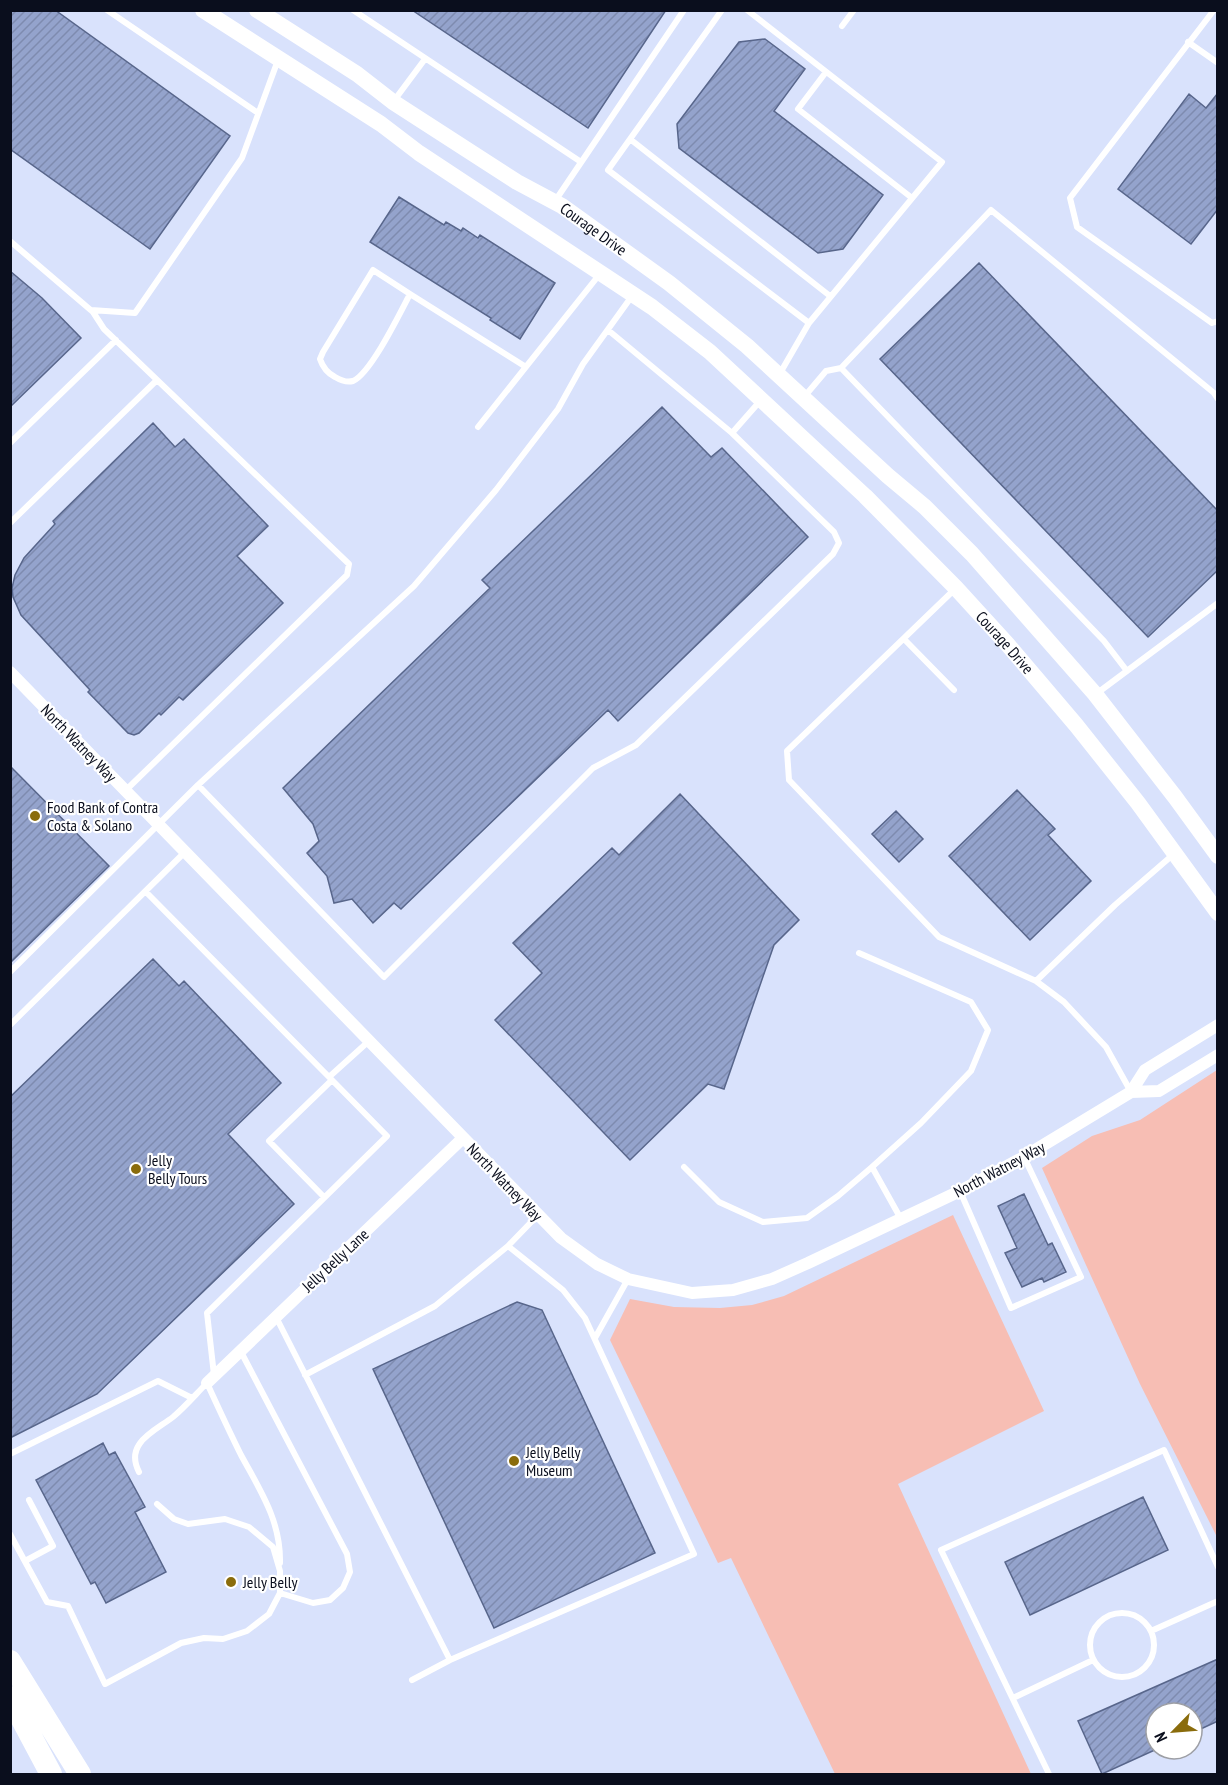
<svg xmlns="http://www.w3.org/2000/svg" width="1228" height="1785" viewBox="0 0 1228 1785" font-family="'PT Sans Narrow',sans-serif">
  <defs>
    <pattern id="building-hatch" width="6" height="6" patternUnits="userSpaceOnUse" patternTransform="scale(1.5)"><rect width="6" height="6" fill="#94a3cc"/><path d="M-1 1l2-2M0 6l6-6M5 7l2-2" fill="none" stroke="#7e8baf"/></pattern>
  </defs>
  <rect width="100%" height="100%" fill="#d9e2fc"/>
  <path fill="#f7beb4" d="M1217,1070V1537L1140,1384L1042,1168L1092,1136L1140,1120Z
    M953,1215L1044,1411L898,1484L1031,1774H835L731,1558L718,1563L610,1340L630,1299L674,1307L720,1308L752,1305L784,1296Z"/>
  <path fill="url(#building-hatch)" stroke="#58668b" stroke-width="1.5" d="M10,10H55L230,136L150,249L10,149Z
    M412,10H666L588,128Z
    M765,39L805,69L774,111L883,195L843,249L818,253L679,148L677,124L739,42Z
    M1218,93V209L1191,244L1118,189L1189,94L1206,108Z
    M399,197L444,225L446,222L461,231L463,228L478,238L480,235L555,283L520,339L490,320L491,318L370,242Z
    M979,263L1218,511V570L1148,637L880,359Z
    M10,271L42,298L81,338L10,407Z
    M662,407L711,457L722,448L808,537L618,721L608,710L401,909L394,903L373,923L352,899L334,903L327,876L307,853L319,841L313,824L283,788L490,588L482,580Z
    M153,423L175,447L184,439L268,526L237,556L283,603L183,700L179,697L161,715L159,713L139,733L134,735L128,733L88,692L90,690L21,615L13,597L12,588L15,575L24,558L55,524L53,521Z
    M10,766L109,866L10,963Z
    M1017,790L1055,829L1048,835L1091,881L1030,940L949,856Z
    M680,794L799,920L774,945L724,1089L708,1084L630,1160L495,1020L542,973L513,943L612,848L619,855Z
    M896,811L923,839L899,862L872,834Z
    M153,959L179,986L184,981L281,1083L228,1134L294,1204L97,1394L10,1438V1097Z
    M1024,1194L1048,1245L1052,1243L1066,1272L1044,1282L1042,1278L1022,1287L1005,1253L1017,1248L998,1206Z
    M517,1302L542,1310L655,1553L494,1628L373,1369Z
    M103,1443L109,1455L115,1452L145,1507L135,1512L166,1572L106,1603L95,1582L91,1584L36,1480Z
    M1143,1497L1168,1550L1030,1615L1005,1562Z
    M1218,1659V1721L1192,1733V1713H1156L1157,1749L1102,1774L1078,1721Z"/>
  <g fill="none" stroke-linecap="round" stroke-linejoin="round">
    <path stroke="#fff" stroke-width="6" d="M107,10L258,113
      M353,10L581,162
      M722,10L608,170L809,323
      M747,10L942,162L809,323L779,375
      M1214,10L1070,198L1077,227L1212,323L1218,321
      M842,26L854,10
      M1188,42L1218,63
      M826,72L798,109L912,198
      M393,102L425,59
      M630,139L830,296
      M555,201L684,10
      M10,241L93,312L104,329L349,564L347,575L125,791
      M410,294L373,270L323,352L320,359C323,368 327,373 335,377C340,380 346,383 353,381C371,373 400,313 410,294L526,367
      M91,310L135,313L242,158L278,60
      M841,368L1104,641L1127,671
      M804,397L826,371L841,368L991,210L1214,393L1218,399
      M478,427L599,275
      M732,433L761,400
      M10,443L116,340
      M10,523L157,380
      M956,588L787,751L789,780L939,937L1036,981L1115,905L1175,853
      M904,639L954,690
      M1096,694L1218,603
      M198,785L384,977L593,768L636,745L833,554L839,543L834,532L732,433L608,330
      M146,892L329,1077L369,1041
      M859,953L971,1002L988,1030L971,1071L921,1123L872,1167L901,1219
      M10,972L198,785L414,586L496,490L558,409L583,364L632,296
      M1036,981L1064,1002L1106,1047L1131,1092
      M10,1025L185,852
      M684,1167L719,1202L763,1222L807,1218L838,1196L872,1167
      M960,1191L1011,1308L1081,1277L1024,1157
      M324,1197L269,1141L332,1080
      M276,1317L450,1660L412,1680
      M595,1338L628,1279
      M240,1350L347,1554L350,1572L343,1588L330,1600L313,1603L280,1593
      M214,1375L207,1313L387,1136L329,1077
      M305,1375L435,1306L508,1246L538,1215
      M10,1454L158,1381L192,1398
      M139,1472C124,1443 155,1431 173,1417C185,1407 196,1394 207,1383C218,1407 229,1431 241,1455C260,1490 281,1521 280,1563
      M10,1534L47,1602L68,1606L105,1684L181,1643L204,1638L223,1639L247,1631L269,1614L280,1593V1571L273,1547L249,1527L225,1519L188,1524L174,1519L157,1504
      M25,1561L53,1546L29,1500
      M1090 1645a32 32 0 1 1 64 0a32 32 0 1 1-64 0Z
      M1151,1631L1218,1601
      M450,1660L694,1554L585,1318L563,1290L508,1246
      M1013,1698L1093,1660
      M1049,1774L941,1550L1164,1450L1218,1567"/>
    <path stroke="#fff" stroke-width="12" d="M10,672L561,1238L597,1264L628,1279L692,1293L733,1290L772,1279L808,1263L960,1191L1022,1158L1131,1092L1159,1091L1218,1055
      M1131,1092L1145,1070L1218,1025
      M207,1383L463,1138"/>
    <g stroke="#fff" stroke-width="16">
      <path id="s1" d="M203,10L381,124L419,153L652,307L710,352L865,496L956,588L1008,645L1076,725L1138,803L1218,913"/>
      <path id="s2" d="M257,10L357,74L393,102L517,182L562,206L669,283L747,346L888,476L925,507L972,554L1095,694L1175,797L1218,856"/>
    </g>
    <path stroke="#fff" stroke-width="22" d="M10,1661L80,1774
      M10,1697L51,1774"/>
  </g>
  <g fill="#8a6c0c" stroke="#fff" stroke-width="2">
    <circle cx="35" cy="816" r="6"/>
    <circle cx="136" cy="1169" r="6"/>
    <circle cx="514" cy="1461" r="6"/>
    <circle cx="231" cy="1582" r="6"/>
  </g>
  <g text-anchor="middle" stroke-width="4.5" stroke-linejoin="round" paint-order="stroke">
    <g font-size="16" fill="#0a0e1d" stroke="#fff">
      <text dy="6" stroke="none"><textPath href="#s2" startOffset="402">Courage Drive</textPath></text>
      <text dy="6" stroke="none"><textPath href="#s1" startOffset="1026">Courage Drive</textPath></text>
      <text transform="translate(79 743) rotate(46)" y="6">North Watney Way</text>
      <text transform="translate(999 1169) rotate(-28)" y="6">North Watney Way</text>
      <text transform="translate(505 1182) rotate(46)" y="6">North Watney Way</text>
      <text transform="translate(335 1260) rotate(-43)" y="6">Jelly Belly Lane</text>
    </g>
    <g font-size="16" fill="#0a0e1d" stroke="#fff" text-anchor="start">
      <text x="47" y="813">Food Bank of Contra<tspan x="47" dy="18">Costa &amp; Solano</tspan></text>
      <text x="148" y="1166">Jelly<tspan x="148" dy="18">Belly Tours</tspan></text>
      <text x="526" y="1458">Jelly Belly<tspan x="526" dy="18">Museum</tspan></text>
      <text x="243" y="1588">Jelly Belly</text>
    </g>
  </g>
  <rect width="1228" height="1785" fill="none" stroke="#0a0e1d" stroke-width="24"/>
  <g transform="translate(1174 1731) rotate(245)"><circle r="28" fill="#ffffff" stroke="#9d9fa5" stroke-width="1.5"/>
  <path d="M0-4.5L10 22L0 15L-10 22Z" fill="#8a6c0c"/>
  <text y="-9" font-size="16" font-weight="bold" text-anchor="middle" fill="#0a0e1d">N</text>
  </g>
</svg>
